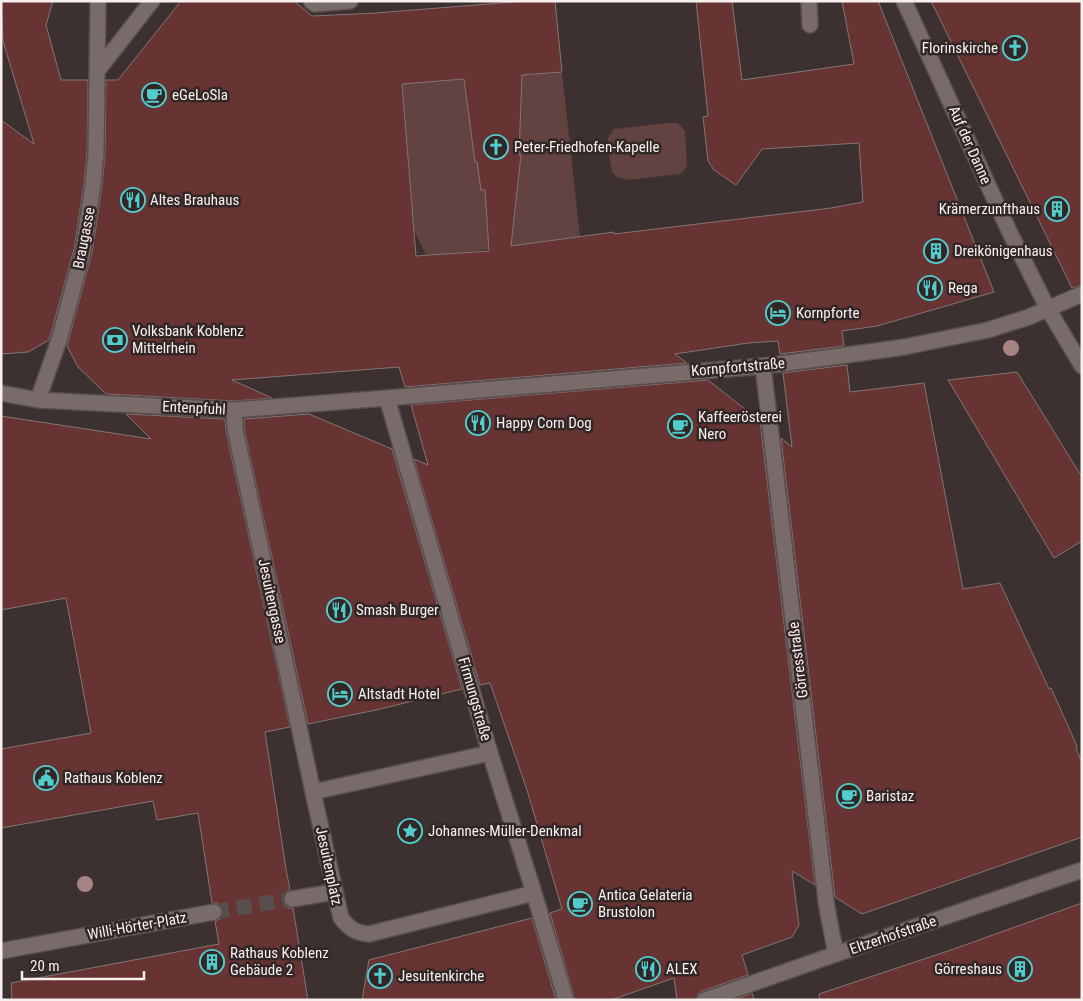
<svg xmlns="http://www.w3.org/2000/svg" width="1083" height="1001" viewBox="0 0 1083 1001" font-family="'Roboto Condensed',sans-serif">
  <rect width="100%" height="100%" fill="#3c3130"/>
  <path fill="#634341" d="M562,72L580,237L460,253L426,255L414,230L402,84Z
    M668,123H678L685,131L687,165L685,169L680,174L628,180L617,177L612,172L607,144L608,138L614,129Z"/>
  <path fill="#673433" stroke="#837574" fill-rule="evenodd" d="M1,1H53L46,25L61,80H88L87,153L84,184L74,249L51,334L49,340L28,352L1,354V120L34,144L3,41Z
    M181,1H294L312,16L376,13L526,1H555L562,72L522,75L519,155H521L511,246L614,232V234L831,208L863,202L859,143L762,149L736,185L714,170L708,161L703,117L708,116L696,1H732L742,80L854,64L842,1H878L994,292L877,326L842,331L844,346L780,354L778,341L748,343L675,354L687,363L405,387L399,367L232,380L272,398L234,401L106,394L78,367L67,346L92,253L102,186L105,154L106,80H118ZM464,79L475,162H477L481,190H485L489,251L416,256L402,84Z
    M931,1H1082V285L1072,288Z
    M847,365L850,392L924,383L963,589L1000,583L1049,689L1051,688L1077,746L1076,748L1082,763V837L862,914L835,897L781,438L792,447L783,373Z
    M1017,372L1082,477V541L1054,558L948,380Z
    M708,380L760,421L815,885L792,871L799,925L792,937L742,955L748,975L702,991L698,994L696,1000H677L674,978L611,1000H575L550,913L562,909L527,790L490,683L480,685L414,459L428,465L411,405Z
    M126,414L225,419L226,431L290,727L265,732L286,869L290,890L286,892L283,895V900L285,905L289,908H293L308,1000H12L11,983L219,944L215,921L220,919L223,916V911L221,906L217,903H212L198,813L157,820L153,801L1,828V749L91,733L66,598L1,610V416L151,439Z
    M309,414L392,449L462,689L376,710L308,724L244,428V419Z
    M1082,903V1000H820L819,994L951,950Z
    M532,918L556,1000H362L369,960Z
    M752,993L754,1000H734Z"/>
  <g fill="none" stroke-linecap="round" stroke-linejoin="round">
    <path stroke="#584e4d" stroke-width="15" stroke-dasharray="15 8" stroke-linecap="butt" d="M214,912L292,899"/>
    <defs>
      <path id="pedestrian" d="M311,1L315,4L350,1
        M809,1L810,25
        M98,70L152,1
        M1,393L38,400L234,410L387,398L763,366
        M387,398L490,753L534,893L566,1000
        M38,400L60,337L83,251L93,185L96,154L98,1
        M234,410L235,429L313,792
        M490,753L313,792L341,918C349,928 355,933 369,934L534,893
        M292,899L334,892
        M1,951L214,912
        M705,1000L836,954"/>
      <path id="minor" d="M904,1L1010,233L1048,309L1082,366
        M1082,294L1029,317L988,330L904,347L826,358L763,366L826,901L829,919L836,954L1082,870"/>
    </defs>
    <use href="#pedestrian" stroke="#564d4c" stroke-width="18"/>
    <use href="#minor" stroke="#564d4c" stroke-width="18"/>
    <use href="#pedestrian" stroke="#786b6a" stroke-width="15"/>
    <use href="#minor" stroke="#786b6a" stroke-width="15"/>
  </g>
  <g fill="#a68481">
    <circle cx="1011" cy="348" r="8"/>
    <circle cx="85" cy="884" r="8"/>
  </g>
  <defs>
    <symbol id="church-ring" viewBox="-11 -11 22 22"><circle r="9.5" fill="#322726" stroke="#52cdcd" stroke-width="1.5"/><path d="M-1.2-6h2.4v3.5h3.3v2.4h-3.3V6h-2.4V-.1h-3.3v-2.4h3.3Z" fill="#52cdcd"/></symbol>
    <symbol id="cafe-ring" viewBox="-11 -11 22 22"><circle r="9.5" fill="#322726" stroke="#52cdcd" stroke-width="1.5"/><path d="M-5.5-4.5H6V0H3Q3 3.5 0 3.5H-2.5Q-5.5 3.5-5.5 0ZM3-3.2v2h1.7v-2ZM-6 4.5H4V6H-6Z" fill="#52cdcd"/></symbol>
    <symbol id="restaurant-ring" viewBox="-11 -11 22 22"><circle r="9.5" fill="#322726" stroke="#52cdcd" stroke-width="1.5"/><path d="M-5-6h1v4h1v-4h1v4h1v-4h1v5L-1.5 .5V6h-2V.5L-5-1ZM5-6V6H3V1.5H1.5Q1.5-4 5-6Z" fill="#52cdcd"/></symbol>
    <symbol id="building-ring" viewBox="-11 -11 22 22"><circle r="9.5" fill="#322726" stroke="#52cdcd" stroke-width="1.5"/><path d="M-4-6H4V6H1V3H-1V6H-4ZM-2.5-4.3h1.7v1.8h-1.7ZM.8-4.3h1.7v1.8H.8ZM-2.5-1h1.7V.8h-1.7ZM.8-1h1.7V.8H.8Z" fill="#52cdcd"/></symbol>
    <symbol id="hotel-ring" viewBox="-11 -11 22 22"><circle r="9.5" fill="#322726" stroke="#52cdcd" stroke-width="1.5"/><path d="M-6-4.5h1.5V1H6V5H4.5V3h-9V5H-6ZM-4 0a1.8 1.8 0 1 1 3.6 0ZM.5 0V-2.5h3Q6-2.5 6 0Z" fill="#52cdcd"/></symbol>
    <symbol id="bank-ring" viewBox="-11 -11 22 22"><circle r="9.5" fill="#322726" stroke="#52cdcd" stroke-width="1.5"/><path d="M-6-4H6V4H-6ZM0-2.3a2.3 2.3 0 1 0 0 4.6a2.3 2.3 0 1 0 0-4.6Z" fill="#52cdcd"/></symbol>
    <symbol id="civic-ring" viewBox="-11 -11 22 22"><circle r="9.5" fill="#322726" stroke="#52cdcd" stroke-width="1.5"/><path d="M-.6-6.5H3V-4.5H.6V-3L4-1V1h2V6H-6V1h2V-1L-.6-3ZM-1.2 2.5V6h2.4V2.5Z" fill="#52cdcd"/></symbol>
    <symbol id="sight-ring" viewBox="-11 -11 22 22"><circle r="9.5" fill="#322726" stroke="#52cdcd" stroke-width="1.5"/><path d="M0-6L1.8-2.2L6-1.7L2.9 1.2L3.7 5.4L0 3.3L-3.7 5.4L-2.9 1.2L-6-1.7L-1.8-2.2Z" fill="#52cdcd"/></symbol>
  </defs>
  <g fill-rule="evenodd">
    <use href="#church-ring" x="1001" y="34" width="28" height="28"/>
    <use href="#cafe-ring" x="140" y="81" width="28" height="28"/>
    <use href="#church-ring" x="482" y="133" width="28" height="28"/>
    <use href="#restaurant-ring" x="119" y="186" width="28" height="28"/>
    <use href="#building-ring" x="1043" y="195" width="28" height="28"/>
    <use href="#building-ring" x="922" y="237" width="28" height="28"/>
    <use href="#restaurant-ring" x="916" y="274" width="28" height="28"/>
    <use href="#hotel-ring" x="764" y="299" width="28" height="28"/>
    <use href="#bank-ring" x="101" y="326" width="28" height="28"/>
    <use href="#restaurant-ring" x="464" y="409" width="28" height="28"/>
    <use href="#cafe-ring" x="666" y="412" width="28" height="28"/>
    <use href="#restaurant-ring" x="325" y="596" width="28" height="28"/>
    <use href="#hotel-ring" x="326" y="680" width="28" height="28"/>
    <use href="#civic-ring" x="32" y="764" width="28" height="28"/>
    <use href="#cafe-ring" x="835" y="782" width="28" height="28"/>
    <use href="#sight-ring" x="396" y="817" width="28" height="28"/>
    <use href="#cafe-ring" x="566" y="890" width="28" height="28"/>
    <use href="#building-ring" x="198" y="948" width="28" height="28"/>
    <use href="#restaurant-ring" x="634" y="955" width="28" height="28"/>
    <use href="#building-ring" x="1006" y="955" width="28" height="28"/>
    <use href="#church-ring" x="366" y="962" width="28" height="28"/>
  </g>
  <g text-anchor="middle" stroke-width="5" stroke-linejoin="round" paint-order="stroke">
    <g font-size="15" fill="#f8f0ef" stroke="#322726" text-anchor="start">
      <text x="998" y="53" text-anchor="end">Florinskirche</text>
      <text x="172" y="100">eGeLoSla</text>
      <text x="514" y="152">Peter-Friedhofen-Kapelle</text>
      <text x="150" y="205">Altes Brauhaus</text>
      <text x="1040" y="214" text-anchor="end">Krämerzunfthaus</text>
      <text x="954" y="256">Dreikönigenhaus</text>
      <text x="948" y="293">Rega</text>
      <text x="796" y="318">Kornpforte</text>
      <text x="132" y="336">Volksbank Koblenz<tspan x="132" dy="17">Mittelrhein</tspan></text>
      <text x="698" y="422">Kaffeerösterei<tspan x="698" dy="17">Nero</tspan></text>
      <text x="496" y="428">Happy Corn Dog</text>
      <text x="356" y="615">Smash Burger</text>
      <text x="358" y="699">Altstadt Hotel</text>
      <text x="64" y="783">Rathaus Koblenz</text>
      <text x="866" y="801">Baristaz</text>
      <text x="428" y="836">Johannes-Müller-Denkmal</text>
      <text x="598" y="900">Antica Gelateria<tspan x="598" dy="17">Brustolon</tspan></text>
      <text x="230" y="958">Rathaus Koblenz<tspan x="230" dy="17">Gebäude 2</tspan></text>
      <text x="666" y="974">ALEX</text>
      <text x="1002" y="974" text-anchor="end">Görreshaus</text>
      <text x="398" y="981">Jesuitenkirche</text>
    </g>
    <g font-size="15" fill="#f8f0ef" stroke="#322726">
      <text transform="translate(970 145) rotate(66)" y="5">Auf der Danne</text>
      <text transform="translate(84 238) rotate(-79)" y="5">Braugasse</text>
      <text transform="translate(738 367) rotate(-5)" y="5">Kornpfortstraße</text>
      <text transform="translate(194 408) rotate(3)" y="5">Entenpfuhl</text>
      <text transform="translate(272 601) rotate(78)" y="5">Jesuitengasse</text>
      <text transform="translate(798 660) rotate(-97)" y="5">Görresstraße</text>
      <text transform="translate(475 699) rotate(74)" y="5">Firmungstraße</text>
      <text transform="translate(329 866) rotate(78)" y="5">Jesuitenplatz</text>
      <text transform="translate(137 926) rotate(-10)" y="5">Willi-Hörter-Platz</text>
      <text transform="translate(893 935) rotate(-19)" y="5">Eltzerhofstraße</text>
    </g>
  </g>
  <rect width="1083" height="1001" fill="none" stroke="#f8f0ef" stroke-width="5"/>
  <path d="M22 971v8h122v-8" fill="none" stroke="#f8f0ef" stroke-width="2.5"/>
  <text x="30" y="971" font-size="15" fill="#f8f0ef" stroke="#322726" stroke-width="4" paint-order="stroke">20 m</text>
</svg>
